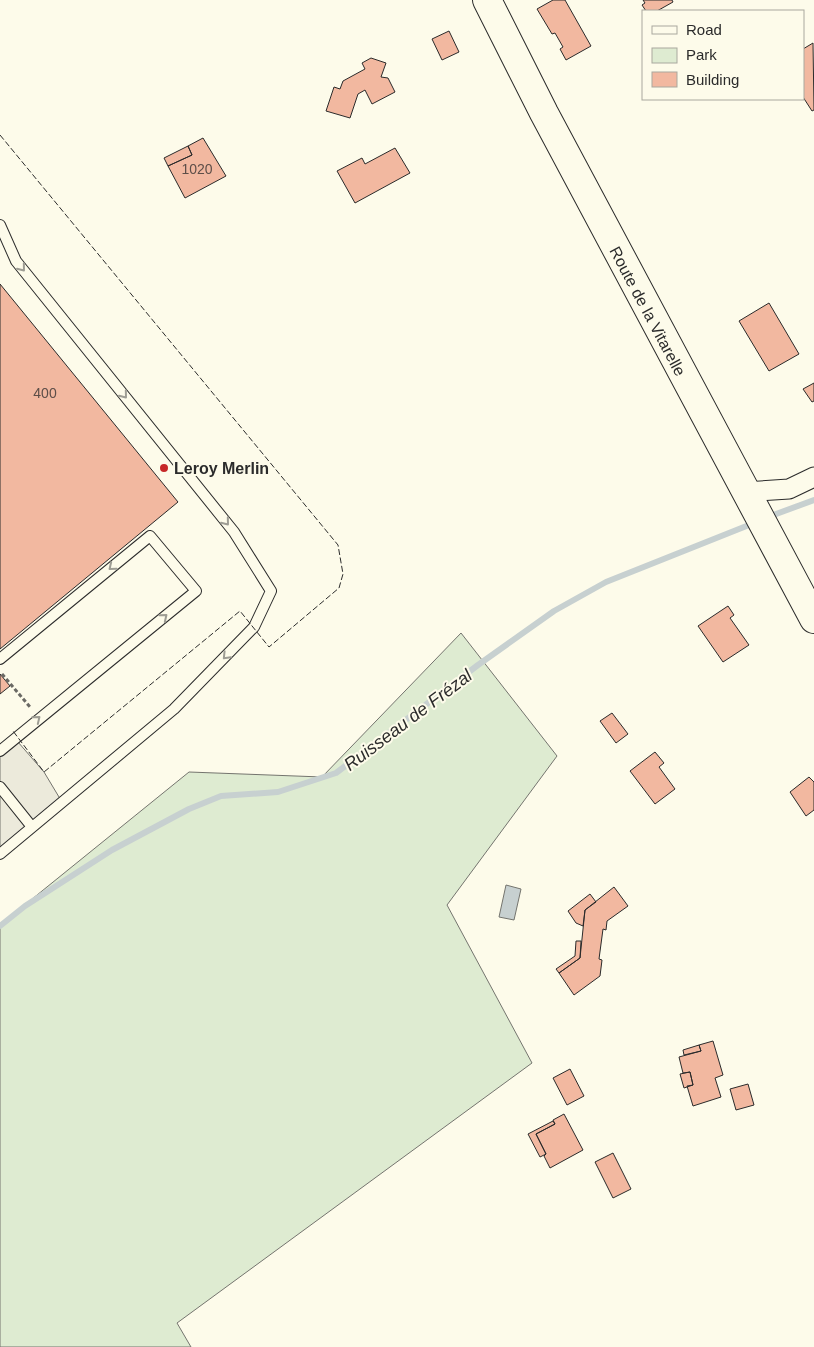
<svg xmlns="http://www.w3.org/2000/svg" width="814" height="1347" viewBox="0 0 814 1347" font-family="Arial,sans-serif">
  <rect width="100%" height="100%" fill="#fdfbea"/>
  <path fill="#deebd1" stroke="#74746e" d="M461,633L557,756L447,905L532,1063L177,1323L191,1347H0V925L189,772L322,777Z"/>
  <path fill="#eceadb" stroke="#74746e" d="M18,742L44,772L62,802L0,854V754Z"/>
  <path fill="#c7d0d0" stroke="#74746e" d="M506,885L521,889L514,920L499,917Z"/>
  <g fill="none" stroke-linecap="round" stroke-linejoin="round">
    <path stroke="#c7d0d0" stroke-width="6" d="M768,517L814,500
      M0,926L25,906L112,850L189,809L221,796L278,792L336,773L478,665L554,611L606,582L754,523"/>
  </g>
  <path fill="#f2b8a0" stroke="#2b2b2b" d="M553,0H565L591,46L566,60L560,49L563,47L555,33L552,34L537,9Z
    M643,0H672L673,2L657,11H646L642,5L645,3Z
    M449,31L459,52L442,60L432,39Z
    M813,43L814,110L812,111L803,97V49Z
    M371,58L386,63L381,77L388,78L395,92L372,104L365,90L358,94L350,118L326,111L334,87L340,89L343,81L365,69L362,63Z
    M203,138L226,176L185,198L168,166L192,155L188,146Z
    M188,146L192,155L168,166L164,158Z
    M395,148L410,173L355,203L337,171L362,158L365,164Z
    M0,284L178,502L0,649Z
    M769,303L799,354L769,371L739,321Z
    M814,383V401L812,402L803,389Z
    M728,606L734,615L730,618L749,645L723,662L698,626Z
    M0,674L10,686L0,694Z
    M612,713L628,734L616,743L600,721Z
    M655,752L664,763L659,767L675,789L655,804L630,771Z
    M809,777L814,782V810L806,816L790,792Z
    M614,887L628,906L607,921L606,930L603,929L599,959L602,960L600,976L574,995L559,973L580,958L585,910Z
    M590,894L596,902L585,910L583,926L576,923L568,911Z
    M576,941H581L580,958L559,973L556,969L575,956Z
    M713,1041L723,1075L715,1078L721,1097L693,1106L687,1086L693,1085L690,1072L683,1073L679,1057L701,1051L699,1045Z
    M699,1045L701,1051L684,1055L683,1050Z
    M570,1069L584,1096L567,1105L553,1078Z
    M690,1072L693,1085L684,1088L680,1074Z
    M748,1084L754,1105L736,1110L730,1089Z
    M564,1114L583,1150L550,1168L544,1156L546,1154L536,1134L555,1124L553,1120Z
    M553,1121L555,1124L536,1134L546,1154L540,1157L528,1134Z
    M613,1153L631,1189L613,1198L595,1162Z"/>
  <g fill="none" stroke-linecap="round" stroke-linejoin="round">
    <defs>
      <path id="lane" d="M0,225L16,261L234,532L271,591L254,627L174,709L0,854
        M0,659L150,536L196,591L0,751
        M0,787L32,827"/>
      <path id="street" d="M745,492L789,489L814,477"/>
      <path id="secondary" d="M487,0L544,113L814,619"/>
    </defs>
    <use href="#lane" stroke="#2b2b2b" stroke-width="12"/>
    <use href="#street" stroke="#2b2b2b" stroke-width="21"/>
    <use href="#secondary" stroke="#2b2b2b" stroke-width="30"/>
    <path stroke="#6a6964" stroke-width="3" stroke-dasharray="4 2.5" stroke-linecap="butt" d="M2,674L30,707"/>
    <use href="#lane" stroke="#fdfbea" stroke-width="10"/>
    <use href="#street" stroke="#fdfbea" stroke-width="19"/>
    <use href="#secondary" stroke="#fdfbea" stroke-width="28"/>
    <path stroke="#2b2b2b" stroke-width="1" stroke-dasharray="6 2.5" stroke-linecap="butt" d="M0,135L338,545L343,574L339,588L269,647L240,611L44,772L13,731"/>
  </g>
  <defs><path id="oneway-chevron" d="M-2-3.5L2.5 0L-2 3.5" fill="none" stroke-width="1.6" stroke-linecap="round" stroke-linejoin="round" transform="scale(1.25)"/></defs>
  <g stroke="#9e9d94">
    <use href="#oneway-chevron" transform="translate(22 268) rotate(51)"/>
    <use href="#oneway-chevron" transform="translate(124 395) rotate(51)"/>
    <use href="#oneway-chevron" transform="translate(226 522) rotate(51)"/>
    <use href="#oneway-chevron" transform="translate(112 567) rotate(141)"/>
    <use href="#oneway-chevron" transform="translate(164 617) rotate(-39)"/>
    <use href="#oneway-chevron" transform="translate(226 656) rotate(134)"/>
    <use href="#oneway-chevron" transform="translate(37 719) rotate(-39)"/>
  </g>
  <circle fill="#c62828" stroke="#fdfbea" stroke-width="2" cx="164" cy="468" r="5"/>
  <g text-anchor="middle" stroke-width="4" stroke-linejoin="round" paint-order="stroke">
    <g font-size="14" fill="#5d4e48">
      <text x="197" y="174">1020</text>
      <text x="45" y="398">400</text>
    </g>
    <g font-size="16" fill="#2b2b2b" stroke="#fdfbea">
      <text transform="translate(648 311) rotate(62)" y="6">Route de la Vitarelle</text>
    </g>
    <g font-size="16" font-weight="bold" fill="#2b2b2b" stroke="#fdfbea" text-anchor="start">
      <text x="174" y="474">Leroy Merlin</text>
    </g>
    <g font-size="18" font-style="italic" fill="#2b2b2b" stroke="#fdfbea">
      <text transform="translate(408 720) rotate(-37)" y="6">Ruisseau de Frézal</text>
    </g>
  </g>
  <rect x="642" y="10" width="162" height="90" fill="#fdfbea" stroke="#a9a89e"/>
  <rect x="652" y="26" width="25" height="8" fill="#fdfbea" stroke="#a9a89e"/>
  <text x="686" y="35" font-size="15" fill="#2b2b2b">Road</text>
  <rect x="652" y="48" width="25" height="15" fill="#deebd1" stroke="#a9a89e"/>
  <text x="686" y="60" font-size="15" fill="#2b2b2b">Park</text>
  <rect x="652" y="72" width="25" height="15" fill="#f2b8a0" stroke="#a9a89e"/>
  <text x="686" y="85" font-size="15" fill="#2b2b2b">Building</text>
</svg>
